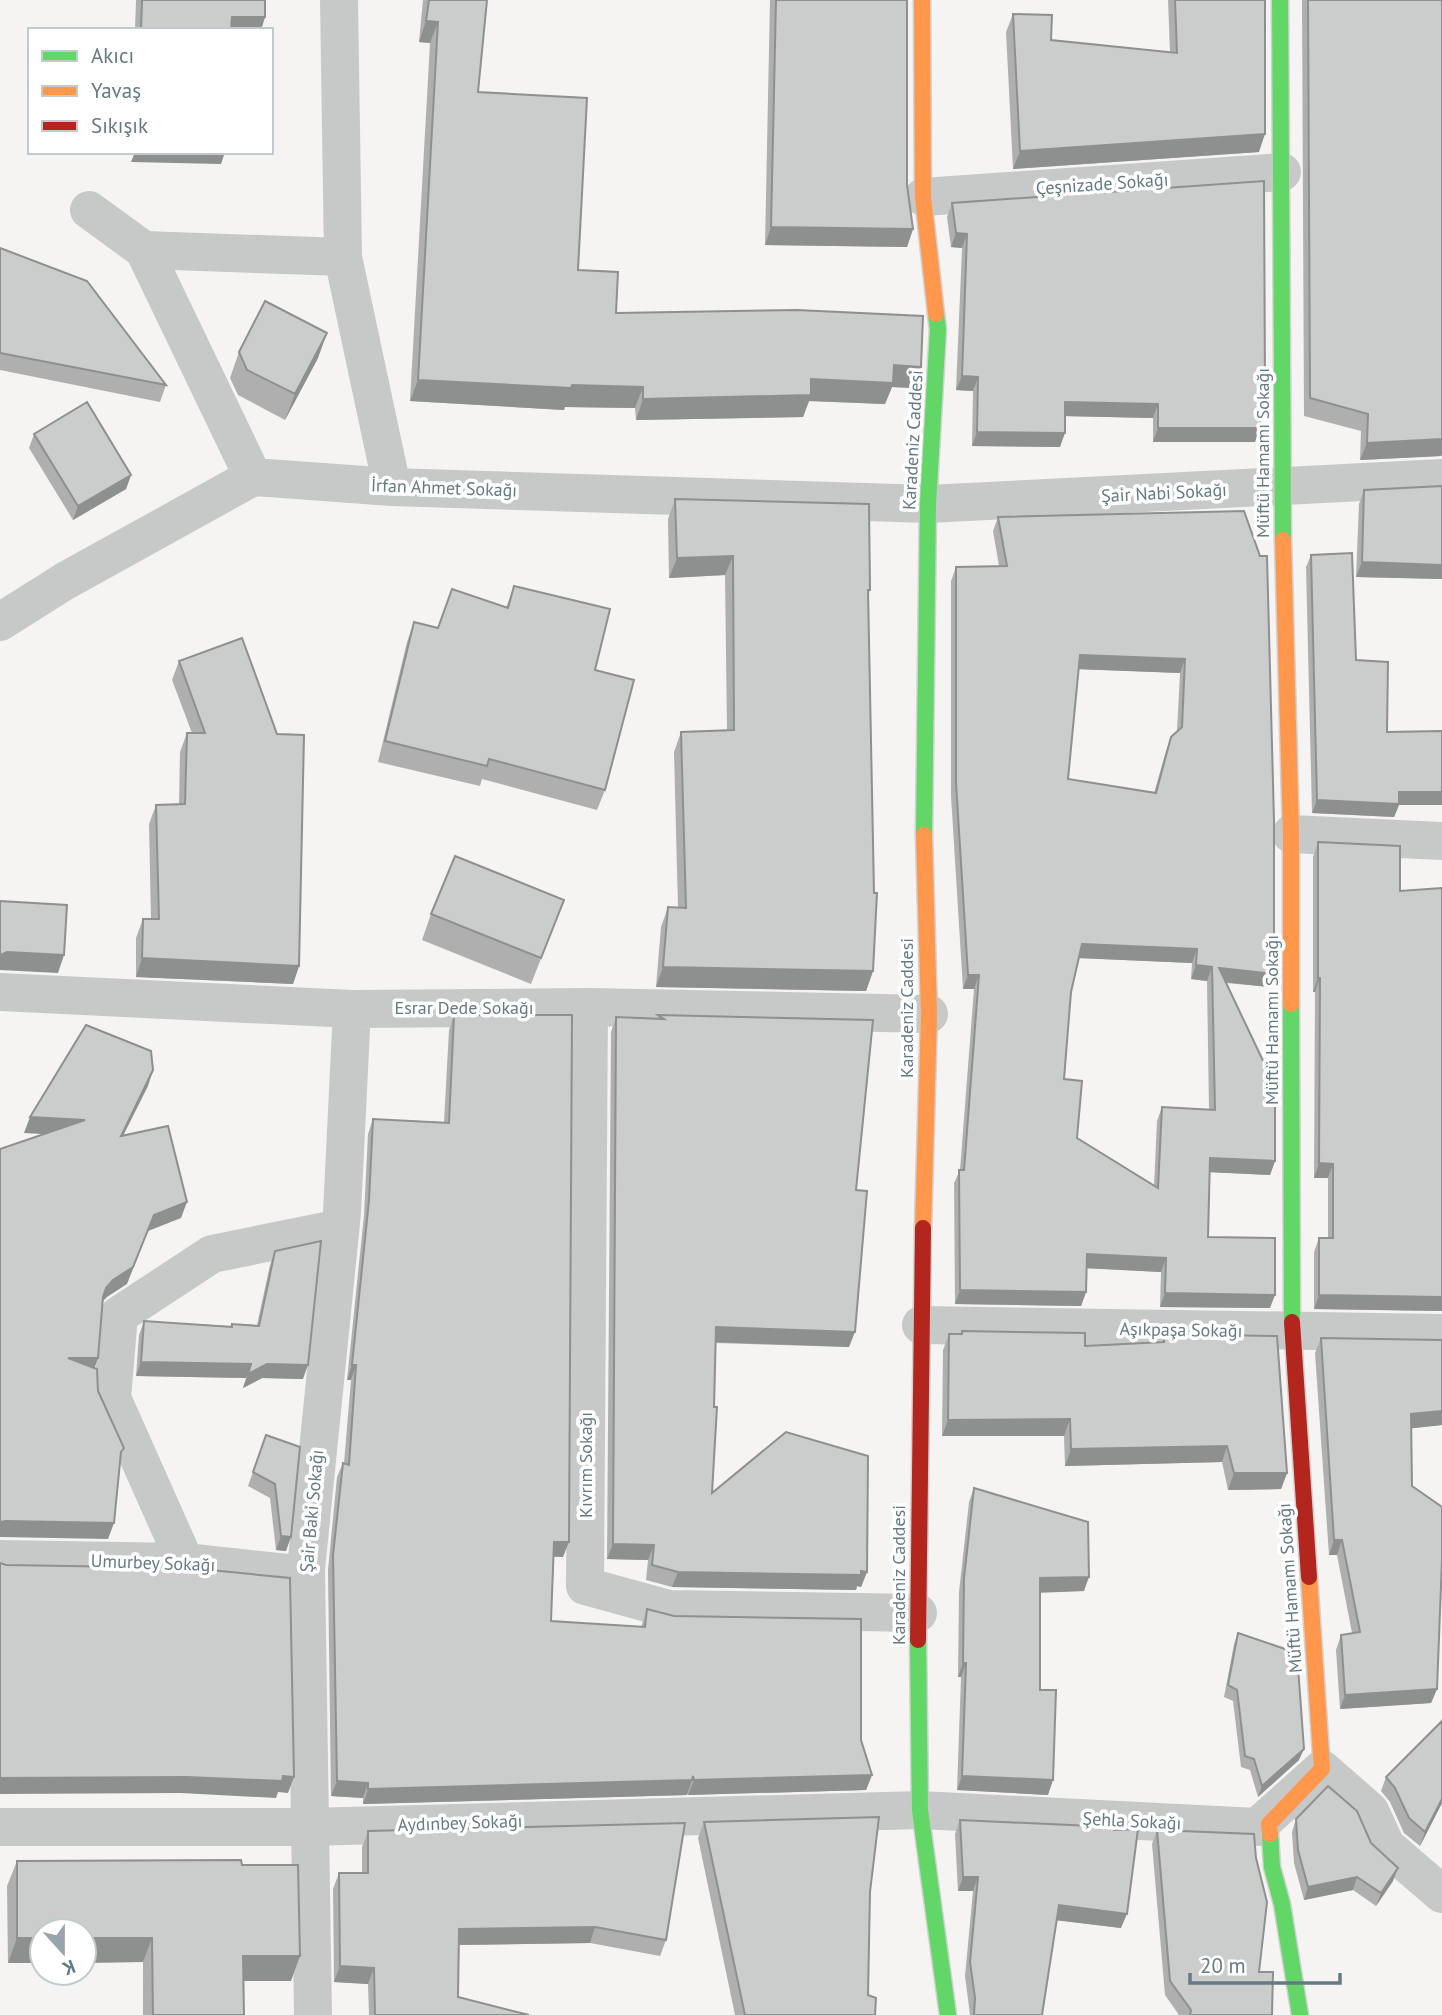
<svg xmlns="http://www.w3.org/2000/svg" width="1442" height="2015" viewBox="0 0 1442 2015" font-family="'PT Sans',sans-serif">
  <rect width="100%" height="100%" fill="#f5f4f3"/>
  <g fill="none" stroke-linecap="round" stroke-linejoin="round">
    <defs>
      <path id="fast" d="M1280,0L1283,540
        M924,835L928,504L938,329L936,314
        M1291,1004L1292,1322
        M918,1640L920,1810L948,2015
        M1270,1834L1272,1867L1282,1904L1300,2015"/>
      <path id="slow" d="M922,0L923,197L936,314
        M1283,540L1291,834V1004
        M923,1228L929,1014L924,835
        M1270,1834L1269,1824L1322,1769L1309,1577"/>
      <path id="jam" d="M1292,1322L1309,1577
        M918,1640L923,1228"/>
    </defs>
    <use href="#fast" stroke="#d0d1d1" stroke-width="19"/>
    <use href="#slow" stroke="#d0d1d1" stroke-width="19"/>
    <use href="#jam" stroke="#d0d1d1" stroke-width="19"/>
    <path stroke="#c7c9c9" stroke-width="38" d="M339,0L343,257L392,487
      M923,197L1282,172
      M89,210L144,250L343,257
      M144,250L253,477
      M0,622L65,581L253,477L392,487L928,504L1442,478
      M1291,834L1442,841
      M0,992L352,1009L589,1007L929,1014
      M589,1007L585,1586L669,1609L918,1613
      M921,1325L1442,1333
      M0,1559L185,1562L306,1575
      M185,1562L112,1398L119,1315L212,1254L340,1228
      M0,1827H309L920,1810L1257,1827L1322,1769L1370,1811L1386,1846L1442,1894
      M313,2015L306,1569L342,1213L352,1009"/>
    <use href="#fast" stroke="#63d668" stroke-width="16"/>
    <use href="#slow" stroke="#ff974d" stroke-width="16"/>
    <use href="#jam" stroke="#b3261e" stroke-width="16"/>
  </g>
  <path fill="#afafaf" fill-rule="evenodd" d="M136,0H265V17L261,30H135Z
    M423,0H487L478,92L578,270L616,313L913,388L892,387L885,404L809,401L803,417L636,420L635,408L565,407L564,410L410,401L430,43L419,42Z
    M770,0H907V185L913,229L907,247L765,245Z
    M1168,0H1265L1259,152L1013,169L1006,32L1013,14L1051,40L1170,52Z
    M1302,0H1442V456L1360,460L1361,431L1304,416Z
    M952,203L1265,390L1260,404L1255,442H1153V418L1065,416L1060,447L972,446L973,391L956,390L962,248L951,247L947,217Z
    M0,248L166,385L160,402L0,370Z
    M239,352L318,358L285,420L238,395L230,378Z
    M34,434L131,475L126,489L73,520L29,448Z
    M1442,486V579L1356,577L1359,504L1364,490Z
    M675,499L870,590L868,597L873,971L866,991L656,987L661,927L668,907L678,908L674,752L681,732L727,730L725,575L669,578L668,519Z
    M1244,511L1269,987L1226,983L1275,1161L1270,1175L1210,1172L1208,1237L1270,1308L1160,1307L1161,1272L1086,1268V1292L1081,1306L955,1304L954,1183L960,1170L974,989H963L951,796V581L956,567L999,566L993,531L998,517ZM1078,669L1180,673L1177,731L1171,737L1166,751L1154,793L1068,779ZM1079,958L1192,963L1191,979L1207,981L1209,1110L1162,1107L1157,1121L1154,1186L1077,1138L1064,1079L1071,992Z
    M1311,555L1387,732L1399,805L1394,817L1312,813L1306,567Z
    M514,586L595,670L605,790L597,810L482,779L480,786L378,762L407,642L414,622L438,628L506,608Z
    M179,661L299,966L293,984L136,977V938L143,919H151L149,824L156,805H179L180,752L187,733H192L172,680Z
    M1318,842L1400,891L1442,1311L1314,1309V1252L1319,1238H1328V1178H1314L1315,992H1313V857Z
    M564,900L531,984L422,940L431,914Z
    M454,1015L563,1557H554L551,1621L641,1627L647,1609L861,1740L872,1775L866,1790L688,1795V1792L687,1795L363,1804V1798L331,1796L328,1570L337,1477L343,1463H344L351,1380H347L364,1215L368,1134L373,1119L444,1122L449,1030Z
    M658,1015L856,1190L849,1347L716,1343L712,1493L867,1572L861,1587L857,1586L856,1590L672,1587L646,1580L648,1560L607,1559L611,1032L616,1017L657,1019Z
    M275,1251L303,1379L262,1378L243,1388L246,1378L136,1376L139,1335L144,1321L230,1326L232,1324L257,1325L270,1265Z
    M962,1331L1085,1346L1162,1342L1164,1334L1287,1473L1281,1489L1228,1490L1222,1462L1065,1466L1064,1436H942L943,1350L949,1334H961Z
    M1321,1338L1442,1340V1425L1411,1428L1412,1486L1437,1689L1431,1703L1340,1709L1336,1650L1341,1635L1352,1633L1337,1555H1329L1315,1353Z
    M266,1435L300,1447L286,1551L276,1550L270,1498L248,1486Z
    M974,1488L1084,1591L1040,1592V1690L1048,1795L957,1790L961,1677H958L959,1592L969,1502Z
    M1238,1633L1299,1760L1258,1797L1250,1770L1241,1767L1233,1701L1224,1697L1234,1644Z
    M1386,1777L1442,1803L1420,1846L1404,1833L1390,1802L1381,1791Z
    M1296,1819L1371,1843L1393,1881L1376,1906L1353,1890L1304,1900L1294,1863L1292,1832Z
    M960,1820L1121,1928L1057,1920L1042,2015H970L965,1976L973,1891H958L955,1834Z
    M704,1822L870,1892L868,1995L875,2015H735L698,1838Z
    M1157,1830L1259,1972L1272,2015H1179L1165,1995L1152,1844Z
    M368,1831L666,1940L660,1956L590,1943L458,1945V1997L529,2015H369L368,1984L334,1982L333,1889L339,1873H362V1847Z
    M17,1861L242,1865L291,1981H243L244,2015H143V1962L8,1963L7,1886Z"/>
  <path fill="#8e8f8f" d="M232,17H265L261,30H227Z
    M426,21L438,22L430,43L419,42Z
    M1265,134L1259,152L1013,169L1020,151Z
    M135,152H225L221,164L131,162Z
    M771,227L913,229L907,247L765,245Z
    M956,233L967,234L962,248L951,247Z
    M327,333L318,358L285,420L295,394Z
    M894,365L921,367L913,388L892,387L885,404L809,401L803,417L636,420L643,399L811,379Z
    M962,376L978,377L973,391L956,390Z
    M418,380L643,387L635,408L565,407L564,410L410,401Z
    M1065,402L1158,404L1153,418L1060,416Z
    M1158,428H1260L1255,442H1153Z
    M977,432L1065,433L1060,447L972,446Z
    M1442,439V453L1441,456L1360,460L1367,443Z
    M131,475L126,489L73,520L78,506Z
    M733,556L725,575L669,578L677,558Z
    M1362,562L1442,565V579L1356,577Z
    M1080,655L1185,659L1180,673L1074,669Z
    M1399,792H1442V805H1399L1394,817L1312,813L1317,800Z
    M1082,944L1197,949L1192,963L1077,958Z
    M7,952L64,955L58,973L0,970V955Z
    M142,958L299,966L293,984L136,977Z
    M1196,965L1212,967L1207,981L1191,979Z
    M663,967L873,971L866,991L656,987Z
    M1219,968L1274,974L1269,987L1214,981Z
    M968,975H979L974,989H963Z
    M1318,978H1320L1315,992H1313Z
    M153,1070L148,1086L115,1152L121,1136Z
    M30,1117L85,1120L79,1136L24,1133Z
    M1210,1158L1275,1161L1270,1175L1205,1172Z
    M1319,1163L1333,1164L1328,1178H1314Z
    M187,1202L181,1218L148,1231L127,1284L107,1297L100,1304L106,1288L154,1215Z
    M1087,1254L1166,1258L1161,1272L1082,1268Z
    M960,1290L1086,1292L1081,1306L955,1304Z
    M1165,1293L1275,1295L1270,1308L1160,1307Z
    M1319,1295L1442,1297V1311L1314,1309Z
    M716,1327L855,1332L849,1347L711,1342Z
    M68,1358H98L92,1375Z
    M141,1362L251,1364L246,1378L136,1376Z
    M267,1364L308,1365L303,1379L262,1378L243,1388L248,1374Z
    M352,1365H356L351,1380H347Z
    M1442,1411V1425L1406,1429L1411,1414Z
    M1070,1419L1064,1436H942L948,1420Z
    M1227,1446L1222,1462L1065,1466L1071,1449Z
    M1234,1473H1287L1281,1489L1228,1490Z
    M6,1521L114,1523L108,1539L0,1537V1522Z
    M281,1536L291,1537L286,1551L276,1550Z
    M1334,1540H1342L1337,1555H1329Z
    M554,1542H569L563,1557L549,1556Z
    M613,1544L654,1545L648,1560L607,1559Z
    M861,1571L867,1572L861,1587L857,1586L856,1590L672,1587L678,1572Z
    M1089,1577L1084,1591L1035,1593L1040,1578Z
    M963,1663H966L961,1677H958Z
    M1437,1689L1431,1703L1340,1709L1345,1695Z
    M1304,1749L1299,1760L1258,1797L1262,1786Z
    M872,1775L866,1790L688,1795L694,1780Z
    M283,1776L294,1777L288,1793L278,1792L276,1798L181,1793L0,1794V1778Z
    M962,1776L1053,1780L1048,1795L957,1790Z
    M692,1780L687,1795L363,1804L368,1789Z
    M337,1781L368,1783L363,1798L331,1796Z
    M1442,1799V1803L1420,1846L1425,1832Z
    M1398,1868L1393,1881L1376,1906L1381,1893Z
    M963,1877H978L973,1891H958Z
    M1357,1877L1353,1890L1304,1900L1308,1887Z
    M1059,1905L1127,1914L1121,1928L1054,1920Z
    M595,1927L590,1943L453,1945L459,1929Z
    M17,1938H42V1963H8Z
    M84,1938H152L143,1962L84,1963Z
    M243,1956H300L291,1981H234Z
    M340,1966L374,1968L368,1984L334,1982Z"/>
  <path fill="#cbcccc" stroke="#8e8f8f" stroke-width="2" fill-rule="evenodd" d="M142,0H265V17H232L231,30H141Z
    M429,0H487L478,92L587,98L578,270L618,272L616,313L797,310L923,316L921,367L894,365L893,383L811,379V395L643,399V387L572,385L571,388L418,380L438,22L426,21Z
    M776,0H907V185L913,229L771,227Z
    M1175,0H1265V134L1020,151L1013,14L1052,15L1051,40L1177,53Z
    M1308,0H1442V439L1367,443L1368,414L1310,398Z
    M1264,181L1265,390L1260,389V428H1158V404L1065,402V433L977,432L978,377L962,376L967,234L956,233L952,203Z
    M0,248L87,281L166,385L0,353Z
    M265,301L327,333L295,394L247,370L239,352Z
    M87,402L131,475L78,506L34,434Z
    M1442,486V565L1362,562L1364,490Z
    M675,499L869,504L870,590H868L874,893H877L873,971L663,967L668,907L686,908L681,732L734,730L733,556L677,558Z
    M1244,511L1260,556H1267L1274,821V974L1219,968L1275,1086V1161L1210,1158L1208,1237L1275,1238V1295L1165,1293L1166,1258L1087,1254L1086,1292L960,1290L959,1170H964L979,975H968L956,783V567L1007,566L998,517ZM1080,655L1185,659L1182,727L1171,737L1156,793L1068,779ZM1082,944L1197,949L1196,965L1212,967L1215,1110L1162,1107L1158,1188L1077,1138L1082,1081L1064,1079L1071,992Z
    M1352,553L1356,660L1388,662L1387,732L1442,731V792H1399V804L1317,800L1311,555Z
    M514,586L610,609L595,670L634,680L605,790L489,759L487,766L385,741L414,622L438,628L452,589L508,608Z
    M242,638L277,734L304,735L299,966L142,958L143,919H159L156,805L185,804L187,733H205L179,661Z
    M1318,842L1400,846V891L1442,888V1297L1319,1295V1238H1333V1164L1319,1163L1320,978H1318Z
    M455,856L564,900L541,958L431,914Z
    M0,901L67,905L64,955L7,952L0,955Z
    M454,1015H572L569,1542H554L551,1621L645,1627L647,1609L674,1616L861,1619V1740L872,1775L694,1780L693,1776L692,1780L368,1789V1783L337,1781L333,1555L343,1463L349,1465L356,1365H352L369,1200L373,1119L449,1123Z
    M658,1015L873,1020L856,1190L867,1191L855,1332L716,1327L714,1407H717L712,1493L786,1432L868,1456L867,1572L861,1571V1575L678,1572L652,1565L654,1545L613,1544L616,1017L664,1019Z
    M86,1025L151,1051L153,1070L121,1136L168,1126L187,1202L154,1215L133,1267L113,1280L106,1288L103,1297L98,1358H68L97,1369L98,1391L124,1448L121,1452L114,1523L6,1521L0,1522V1149L85,1120L30,1117Z
    M321,1241L308,1365L267,1364L248,1374L251,1364L141,1362L144,1321L232,1327V1324L259,1326L275,1251Z
    M962,1331L1085,1333V1346L1164,1342V1334L1277,1336L1287,1473H1234L1227,1446L1071,1449L1070,1419L948,1420L949,1334H962Z
    M1321,1338L1442,1340V1411L1411,1414L1412,1486L1442,1507V1560L1437,1689L1345,1695L1341,1635L1360,1632L1342,1540H1334Z
    M266,1435L300,1447L291,1537L281,1536L275,1484L253,1472Z
    M974,1488L1088,1522L1089,1577L1040,1578V1690H1056L1053,1780L962,1776L966,1663H963L964,1578Z
    M0,1563L6,1565L190,1568L290,1578L294,1777L283,1776L282,1781L187,1777L0,1778Z
    M1238,1633L1297,1653L1304,1749L1262,1786L1254,1759L1245,1756L1237,1690L1228,1685Z
    M1442,1721V1799L1425,1832L1409,1818L1395,1788L1386,1777Z
    M1328,1786L1357,1811L1371,1843L1398,1868L1381,1893L1357,1877L1308,1887L1298,1850L1296,1819Z
    M879,1817L870,1892L868,1995L876,1998L875,2015H745L704,1822Z
    M960,1820L1114,1827V1830L1138,1829L1127,1914L1059,1905L1042,2015H974L975,1998L970,1962L978,1877H963Z
    M685,1823L666,1940L595,1927L459,1929L458,1997L529,2015H375L374,1968L340,1966L339,1873H368V1831Z
    M1157,1830L1254,1834L1256,1858L1267,1902L1259,1972H1273L1272,2015H1190L1191,2010L1170,1981Z
    M241,1860L242,1865H298L300,1956H243L244,2015H153L152,1938H84V1931H42V1938H17V1861Z"/>
  <g text-anchor="middle" stroke-width="7" stroke-linejoin="round" paint-order="stroke">
    <g font-size="18" fill="#657a83" stroke="#fff">
      <text transform="translate(1102 184) rotate(-4)" y="6">Çeşnizade Sokağı</text>
      <text transform="translate(913 440) rotate(-87)" y="6">Karadeniz Caddesi</text>
      <text transform="translate(1263 453) rotate(-90)" y="6">Müftü Hamamı Sokağı</text>
      <text transform="translate(444 488) rotate(2)" y="6">İrfan Ahmet Sokağı</text>
      <text transform="translate(1164 493) rotate(-3)" y="6">Şair Nabi Sokağı</text>
      <text x="464" y="1014">Esrar Dede Sokağı</text>
      <text transform="translate(907 1008) rotate(-90)" y="6">Karadeniz Caddesi</text>
      <text transform="translate(1272 1020) rotate(-90)" y="6">Müftü Hamamı Sokağı</text>
      <text transform="translate(1181 1330) rotate(1)" y="6">Aşıkpaşa Sokağı</text>
      <text transform="translate(586 1465) rotate(-90)" y="6">Kıvrım Sokağı</text>
      <text transform="translate(312 1511) rotate(-85)" y="6">Şair Baki Sokağı</text>
      <text transform="translate(153 1563) rotate(2)" y="6">Umurbey Sokağı</text>
      <text transform="translate(899 1575) rotate(-90)" y="6">Karadeniz Caddesi</text>
      <text transform="translate(1290 1588) rotate(-94)" y="6">Müftü Hamamı Sokağı</text>
      <text transform="translate(1132 1821) rotate(3)" y="6">Şehla Sokağı</text>
      <text transform="translate(460 1823) rotate(-2)" y="6">Aydınbey Sokağı</text>
    </g>
  </g>
  <rect x="28" y="28" width="245" height="126" fill="#ffffff" stroke="#c1cacd" stroke-width="2"/>
  <rect x="42" y="51" width="35" height="10" fill="#63d668" stroke="#c1cacd" stroke-width="2"/>
  <text x="91" y="63" font-size="21" fill="#657a83">Akıcı</text>
  <rect x="42" y="86" width="35" height="10" fill="#ff974d" stroke="#c1cacd" stroke-width="2"/>
  <text x="91" y="98" font-size="21" fill="#657a83">Yavaş</text>
  <rect x="42" y="121" width="35" height="10" fill="#b3261e" stroke="#c1cacd" stroke-width="2"/>
  <text x="91" y="133" font-size="21" fill="#657a83">Sıkışık</text>
  <g transform="translate(63 1952) rotate(159)"><circle r="33" fill="#ffffff" stroke="#c1cacd" stroke-width="2"/>
  <path d="M0-5L12 26L0 18L-12 26Z" fill="#97a5aa"/>
  <text y="-10" font-size="19" font-weight="bold" text-anchor="middle" fill="#657a83">K</text>
  </g>
  <path d="M1190 1973v10h150v-10" fill="none" stroke="#657a83" stroke-width="3.5"/>
  <text x="1200" y="1973" font-size="21" fill="#657a83" stroke="#ffffff" stroke-width="5" paint-order="stroke">20 m</text>
</svg>
